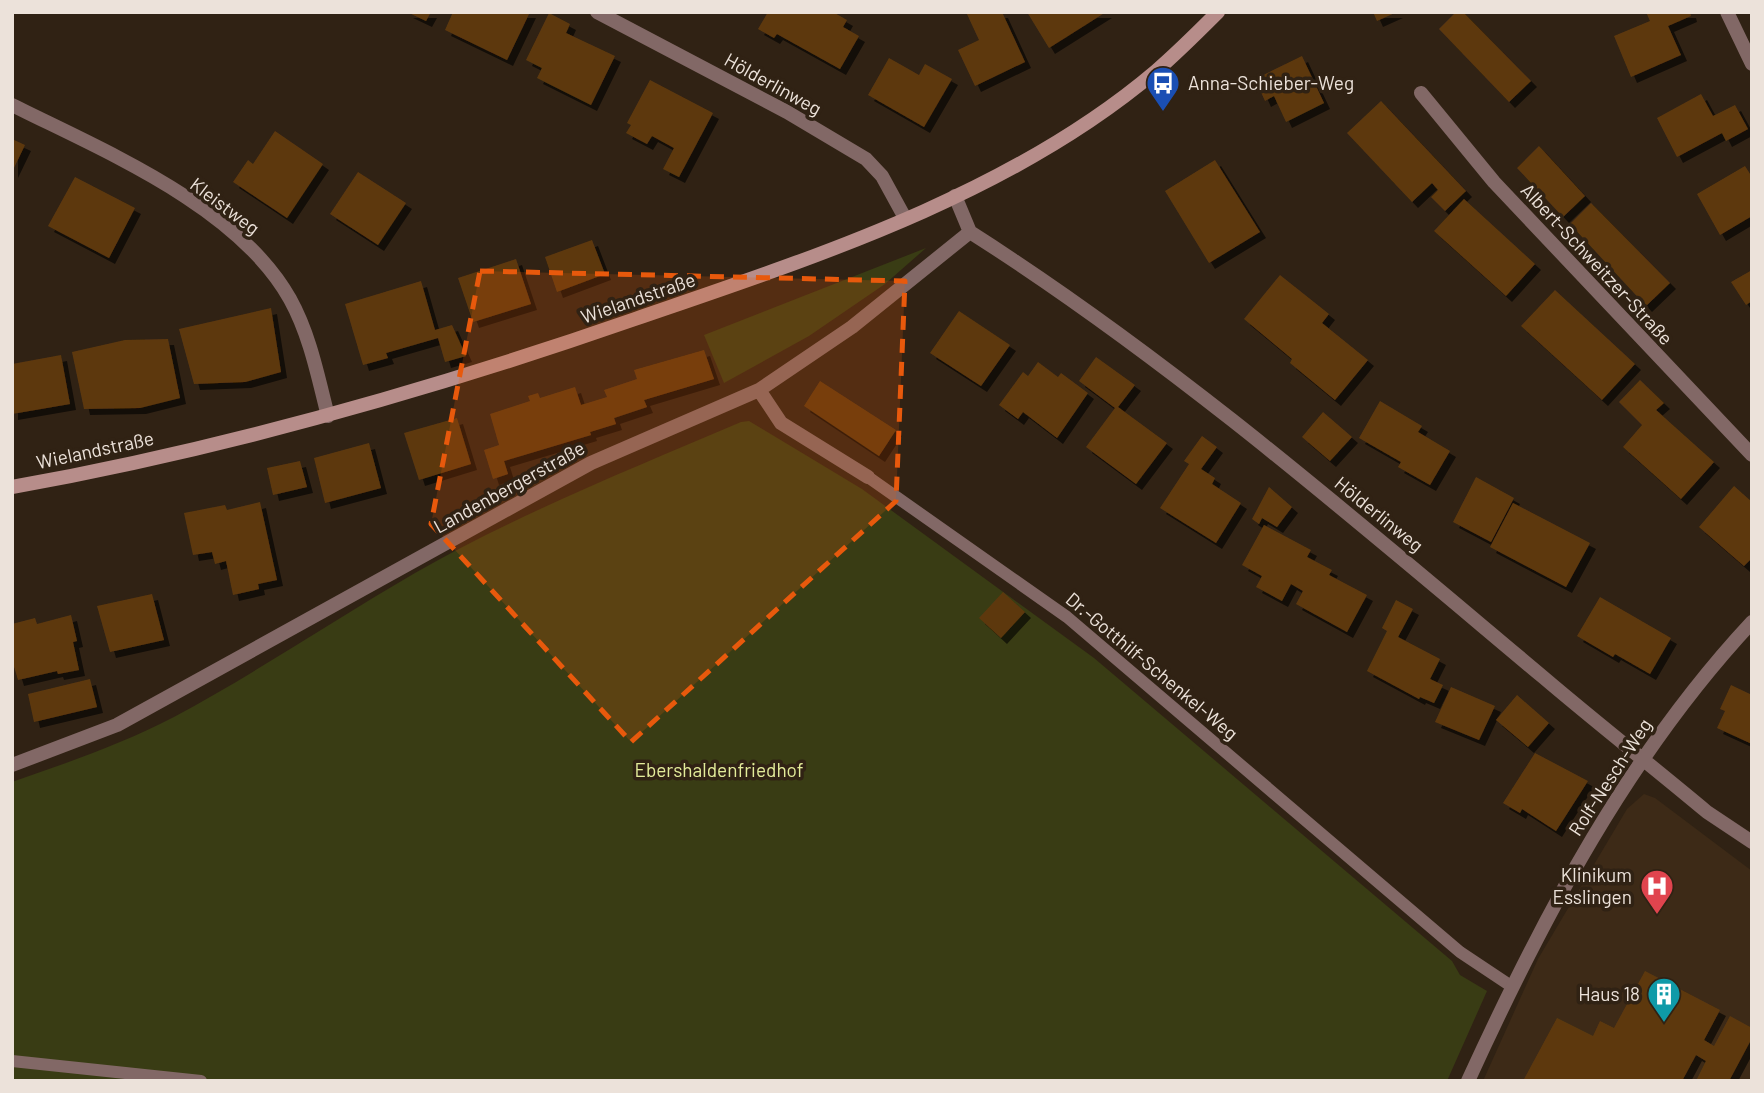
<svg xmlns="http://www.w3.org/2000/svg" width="1764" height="1093" viewBox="0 0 1764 1093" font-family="Barlow,sans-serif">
  <defs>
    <filter id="shadow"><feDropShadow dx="6" dy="6" stdDeviation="0" flood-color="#0009"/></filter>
  </defs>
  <rect width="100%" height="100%" fill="#302214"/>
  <path fill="#3d2a17" d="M1644,794L1655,798L1752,871V1081H1483L1538,959L1627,809Z"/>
  <path fill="#393c14" d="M926,248L885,284L809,336L724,383L704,335Z
    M749,421L862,489L1094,658L1452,961L1460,975L1487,991L1447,1081H12V782C67,763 122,744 174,717C256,673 334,620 415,573C518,514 631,469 741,422Z"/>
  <path fill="#5d380f" filter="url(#shadow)" d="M407,12H431L426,21Z
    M453,12H530L507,60L445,30Z
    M768,12H833L847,20L843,27L859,36L840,69L777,34L774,38L758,29Z
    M966,12H1002L1025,62L975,86L958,50L979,40Z
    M1027,12H1106L1049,48Z
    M1373,12H1397L1377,21Z
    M1456,12H1463L1531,81L1509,102L1439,29Z
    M1646,12H1690L1691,16L1668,26L1681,55L1631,77L1614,36L1650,21Z
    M549,13L570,24L566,33L615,56L591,105L537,78L542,68L526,60Z
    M1302,56L1324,103L1286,122L1274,96L1265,101L1255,79Z
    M889,58L919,75L925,64L952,79L924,127L868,95Z
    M650,80L713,113L679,177L663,169L674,148L652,136L647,144L626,133L631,125L627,123Z
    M1701,94L1713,116L1735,105L1748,129L1726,141L1722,133L1677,157L1657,118Z
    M1381,101L1466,191L1445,211L1431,197L1438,190L1432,183L1412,202L1347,133Z
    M275,131L323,164L287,218L233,182L248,160L253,164Z
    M12,139L25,145L12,172Z
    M1539,146L1585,196L1563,217L1517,168Z
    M1215,160L1260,232L1209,263L1165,191Z
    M1745,166L1752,177V216L1720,235L1697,194Z
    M358,172L406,203L378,245L330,214Z
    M75,177L135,208L109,258L48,226Z
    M1464,199L1535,264L1506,296L1434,231Z
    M1591,203L1670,283L1646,306L1570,224Z
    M592,240L605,274L557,292L545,257Z
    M516,259L531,304L473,322L458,278Z
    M1752,270V301L1746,305L1731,282Z
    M1280,275L1329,314L1322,323L1368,360L1335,400L1290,363L1292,359L1244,319Z
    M421,281L435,330L452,325L466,356L445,362L438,338L386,353L388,358L363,365L345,304Z
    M1555,290L1635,364L1602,400L1521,326Z
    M271,308L281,372L245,382L194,384L179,329Z
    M959,311L1010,345L981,386L930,353Z
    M168,339L180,398L140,408L84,409L72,352L125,340Z
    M704,350L714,379L644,400L647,407L614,418L616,424L590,432L591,435L504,461L508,474L493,479L484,450L499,445L490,414L530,401L528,396L538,393L540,398L575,387L581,405L607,397L604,390L637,379L634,370Z
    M61,355L70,404L12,414V364Z
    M1096,357L1135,385L1118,407L1167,443L1136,484L1086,447L1115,408L1079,381Z
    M1038,362L1058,377L1061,373L1088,393L1057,438L1023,412L1018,419L999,405L1023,372L1028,376Z
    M1640,380L1664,403L1656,410L1714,462L1681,499L1623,447L1642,425L1619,402Z
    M820,381L896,430L879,456L804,406Z
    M1380,401L1422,426L1418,432L1450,451L1430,485L1398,467L1401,462L1359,438Z
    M1323,412L1352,437L1330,461L1302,437Z
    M457,418L471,464L419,480L404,433Z
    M1202,436L1217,447L1201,469L1215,478L1212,484L1241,503L1216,543L1160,508L1189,464L1184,461Z
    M369,443L381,488L325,503L314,458Z
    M300,461L307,487L273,495L267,468Z
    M1476,477L1514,498L1491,542L1453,522Z
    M1734,486L1752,502V558L1744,566L1699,527Z
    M1269,487L1292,507L1277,527L1262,518L1259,524L1252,519Z
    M260,502L277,580L258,584L259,589L233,595L226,561L215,564L212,552L193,555L184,513L225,505L227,510Z
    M1513,503L1590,543L1566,587L1490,547Z
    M1264,525L1311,550L1307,557L1332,570L1329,575L1367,595L1347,632L1296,604L1303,591L1291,584L1282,601L1256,587L1262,576L1242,565Z
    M1003,592L1025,612L1001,638L979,618Z
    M152,594L164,640L110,652L97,606Z
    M1600,597L1671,638L1650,674L1615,654L1613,657L1577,636Z
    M1396,600L1413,609L1398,637L1440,659L1430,679L1443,685L1434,703L1420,697L1419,699L1367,671L1387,631L1382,628Z
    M71,615L77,641L73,642L79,670L58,674L57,671L18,680L12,660V624L35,618L37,624Z
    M90,679L97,707L34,722L28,694Z
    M1731,685L1752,695V744L1717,728L1725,711L1720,709Z
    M1451,687L1495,706L1479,740L1435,722Z
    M1517,695L1549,723L1528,747L1496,720Z
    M1535,753L1588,781L1556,831L1522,809L1520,813L1503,803Z
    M1645,971L1720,1010L1704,1040L1714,1046L1730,1016L1752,1028V1038L1729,1081H1696L1706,1061L1696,1055L1682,1081H1523L1557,1018L1593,1036L1600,1021L1614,1028Z"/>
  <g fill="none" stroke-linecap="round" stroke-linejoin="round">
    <path stroke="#826866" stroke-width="12" d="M868,477L1067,617L1460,952L1511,986
      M12,1061L201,1081"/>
    <path stroke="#826866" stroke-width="14" d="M597,12L787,112L866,159L882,176L905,218
      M1421,93L1494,182L1752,455
      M12,105C104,151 238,206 290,299C310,335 318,377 328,416
      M955,196L970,232
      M970,232C1174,362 1358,522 1543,677C1597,723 1652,766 1707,812L1752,842
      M759,390L781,423L868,477
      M12,765L117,725L591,463L759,390L852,327L970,232
      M1468,1081C1543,917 1628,755 1752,622"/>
    <path stroke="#826866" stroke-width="14" d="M1727,12L1752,64"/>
    <path stroke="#b78d8a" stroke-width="14" d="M12,487C225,449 431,390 635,319C812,258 1010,195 1156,71C1177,53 1198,32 1218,12"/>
  </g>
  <path fill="#e8590c" fill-opacity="0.2" stroke="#e8590c" stroke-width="5" stroke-dasharray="14 9" stroke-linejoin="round" d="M480,271L905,281L896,501L631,742L431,524Z"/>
  <defs>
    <symbol id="bus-pin" viewBox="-11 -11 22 30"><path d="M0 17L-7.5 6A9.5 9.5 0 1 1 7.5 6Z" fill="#1a4fb4" stroke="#302214"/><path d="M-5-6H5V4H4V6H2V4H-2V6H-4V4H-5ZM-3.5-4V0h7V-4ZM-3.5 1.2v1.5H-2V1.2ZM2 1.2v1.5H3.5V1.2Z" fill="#fff"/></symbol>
    <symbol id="hospital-pin" viewBox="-11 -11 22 30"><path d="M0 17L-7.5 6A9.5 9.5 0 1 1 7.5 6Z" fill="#e0444e" stroke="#302214"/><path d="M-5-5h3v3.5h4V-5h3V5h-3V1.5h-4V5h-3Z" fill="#fff"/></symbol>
    <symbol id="building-pin" viewBox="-11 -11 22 30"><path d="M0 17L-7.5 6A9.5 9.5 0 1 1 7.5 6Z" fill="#0f9aa8" stroke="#302214"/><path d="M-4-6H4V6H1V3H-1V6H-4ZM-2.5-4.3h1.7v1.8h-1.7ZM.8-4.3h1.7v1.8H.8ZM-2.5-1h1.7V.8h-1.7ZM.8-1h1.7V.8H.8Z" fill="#fff"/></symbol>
  </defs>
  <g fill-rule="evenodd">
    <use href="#bus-pin" x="1144" y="64" width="38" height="52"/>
    <use href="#hospital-pin" x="1638" y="867" width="38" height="52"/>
    <use href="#building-pin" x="1645" y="975" width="38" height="52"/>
  </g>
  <g text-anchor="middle" stroke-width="7" stroke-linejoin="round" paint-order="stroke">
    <g font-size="19" fill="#ece2da" stroke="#302214" text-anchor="end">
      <text x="1188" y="90" text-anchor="start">Anna-Schieber-Weg</text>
      <text x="1632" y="882">Klinikum<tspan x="1632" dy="22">Esslingen</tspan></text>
      <text x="1640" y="1001">Haus 18</text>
    </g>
    <g font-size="19" fill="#ece2da" stroke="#302214">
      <text transform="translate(773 84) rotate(29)" y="7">Hölderlinweg</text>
      <text transform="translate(225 206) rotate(37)" y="7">Kleistweg</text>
      <text transform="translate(1597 264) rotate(47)" y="7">Albert-Schweitzer-Straße</text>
      <text transform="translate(638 298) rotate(-19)" y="7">Wielandstraße</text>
      <text transform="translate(95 450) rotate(-12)" y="7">Wielandstraße</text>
      <text transform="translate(509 487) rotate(-29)" y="7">Landenbergerstraße</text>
      <text transform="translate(1379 514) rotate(39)" y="7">Hölderlinweg</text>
      <text transform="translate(1152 666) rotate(40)" y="7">Dr.-Gotthilf-Schenkel-Weg</text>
      <text transform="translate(1610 777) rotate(-57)" y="7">Rolf-Nesch-Weg</text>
    </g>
    <g font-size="19" fill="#e3ec9a" stroke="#302214">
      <text x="719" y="777">Ebershaldenfriedhof</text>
    </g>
  </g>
  <rect width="1764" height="1093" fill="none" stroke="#ece2da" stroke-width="28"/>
</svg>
